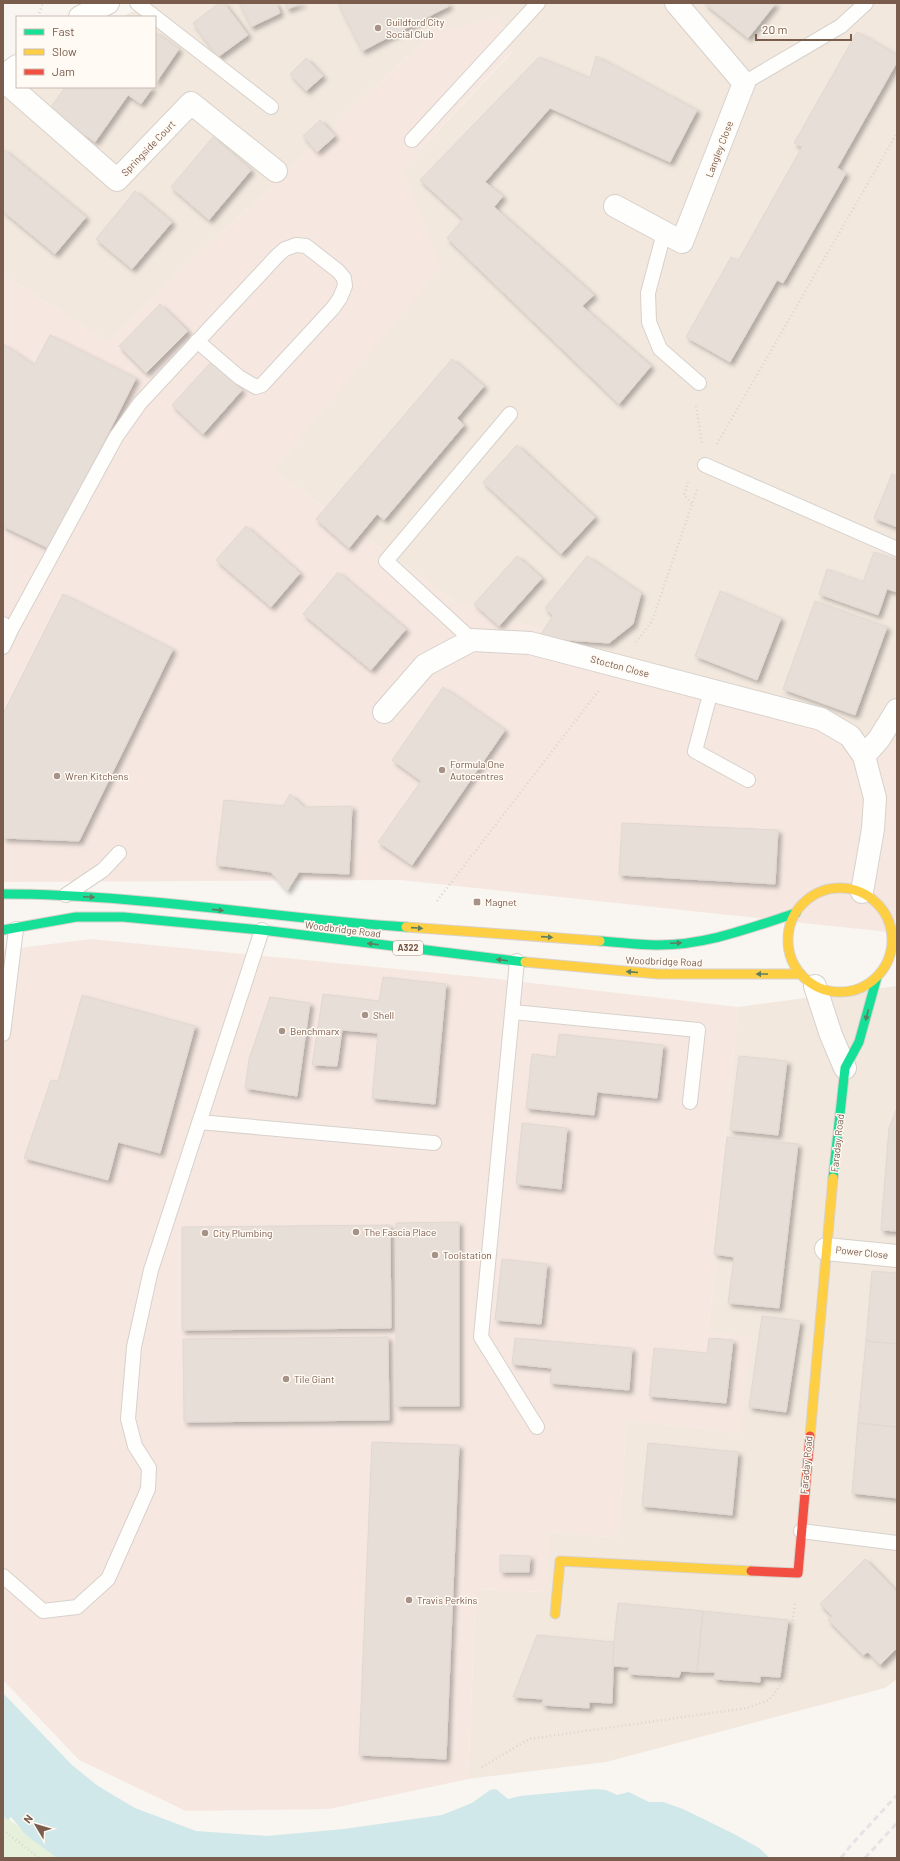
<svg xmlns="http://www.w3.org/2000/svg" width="900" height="1861" viewBox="0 0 900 1861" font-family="Barlow,sans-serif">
  <defs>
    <filter id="shadow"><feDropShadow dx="3.5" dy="3.5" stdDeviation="2" flood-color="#0004"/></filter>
  </defs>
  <rect width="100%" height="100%" fill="#f9f5f0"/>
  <path fill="#f2e8de" d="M149,3H897V746L455,602L273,470L440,267L402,169L512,52L429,36L107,342L3,274V92L17,87H155V17H122Z
    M897,986V1679L885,1688L606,1762L468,1779L476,1589L544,1592L550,1532L618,1538L627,1420L740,1433L708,1333L717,1257L713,1256L738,1007Z"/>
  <path fill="#f6e8e1" d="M498,15L512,51L402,169L441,267L273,470L455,602L897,746V933L401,880L3,882V274L107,342L429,36Z
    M91,939L498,979L738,1007L713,1256L717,1257L708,1332L752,1337L740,1433L627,1420L618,1538L550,1532L545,1592L476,1589L468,1779L329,1809L186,1811L79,1760L3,1680V950Z"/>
  <path fill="#e7f0db" d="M3,1815L52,1852L64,1858H3Z"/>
  <path fill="#d0e8ea" d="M3,1693L72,1765L98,1786L135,1808L196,1831L267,1836L344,1829L442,1815L472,1803L490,1790L496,1789L508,1799L520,1796L595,1789L606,1790L617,1795L629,1792L649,1802H663L683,1809L734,1834L759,1848L770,1858H57L26,1835L11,1817L8,1820L3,1816Z"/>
  <path fill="#e6ded7" stroke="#e2d8d2" filter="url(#shadow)" d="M219,3H224L248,35L218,57L193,23Z
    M239,3H276L280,13L251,27Z
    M285,3H303L287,9Z
    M338,3H448L449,6L362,51Z
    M704,3H776L748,38Z
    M155,32L179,49L155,84Z
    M857,32L897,55V62L837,168L846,173L783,283L777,280L730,362L686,337L731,257L738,261L802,147L794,143Z
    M596,56L697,110L670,162L550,108L485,182L503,196L494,207L594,295L582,306L651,366L619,404L447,238L463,219L420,180L539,57L590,78Z
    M306,58L323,76L306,91L290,74Z
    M65,87H153L141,104L128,95L95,142L49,110Z
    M320,120L335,136L317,152L303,136Z
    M213,137L251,170L209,220L171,187Z
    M3,149L86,217L55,254L3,211Z
    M135,191L172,222L132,269L96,239Z
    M160,304L188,331L146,373L119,346Z
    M50,335L136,378L50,549L3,526V344L34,365Z
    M452,359L484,386L457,418L464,425L384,520L377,514L349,548L316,519Z
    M211,362L242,390L203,434L172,405Z
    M517,445L595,517L561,554L483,482Z
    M892,474L897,476V527L874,518Z
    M246,526L300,573L271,607L216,560Z
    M874,552L897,560V592L887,589L878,615L819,594L827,569L863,582Z
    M517,556L542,578L499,626L474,604Z
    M587,556L641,593L633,624L609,643L538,638L553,616L545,608Z
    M338,572L406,629L371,670L303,614Z
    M720,591L781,618L757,680L695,656Z
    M63,594L173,649L79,841L3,838V714Z
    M815,601L887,627L855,715L783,689Z
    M443,687L505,730L412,865L378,842L421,781L392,760Z
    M290,794L304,807L352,806L349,874L299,872L287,891L271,872L216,865L224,800L283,806Z
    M622,823L778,830L775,884L619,875Z
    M383,977L446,984L435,1104L372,1098L378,1033L342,1030L337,1066L312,1065L323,994L379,1001Z
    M82,995L195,1026L160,1153L118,1142L108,1180L24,1158L51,1080L58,1081Z
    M270,997L310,1003L297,1096L245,1088L249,1059Z
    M559,1034L663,1045L657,1098L597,1092L594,1115L526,1108L532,1054L556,1057Z
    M739,1056L787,1061L778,1135L730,1130Z
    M897,1108V1231L881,1230L889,1128Z
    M522,1123L567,1128L561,1189L516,1184Z
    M727,1137L798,1144L779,1308L728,1303L734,1257L714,1254Z
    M459,1222V1406H396V1223Z
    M390,1225L391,1328L182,1330V1227Z
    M502,1259L547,1264L541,1324L495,1320Z
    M872,1271L897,1273V1344L866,1341Z
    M762,1316L800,1321L786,1412L749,1407Z
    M388,1337L389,1420L184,1422L183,1339Z
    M515,1338L632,1348L629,1390L550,1383L552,1368L512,1364Z
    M709,1338L733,1340L726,1403L649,1396L654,1348L707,1353Z
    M866,1341L897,1344V1427L858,1423Z
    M858,1423L897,1427V1498L852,1493Z
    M372,1442L459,1445L446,1759L359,1755Z
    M648,1443L738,1452L732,1515L642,1506Z
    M500,1555L530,1556L529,1572H500Z
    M865,1559L897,1592V1648L880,1665L868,1652L863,1655L828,1620L832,1616L820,1604Z
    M618,1603L703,1611L697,1672L681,1671L679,1677L628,1674L629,1667L613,1666L614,1642Z
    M703,1611L788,1620L780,1677L760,1676V1682L714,1679L715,1672H697Z
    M537,1635L614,1642L612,1703L589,1702V1708L542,1705L543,1699L513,1697Z"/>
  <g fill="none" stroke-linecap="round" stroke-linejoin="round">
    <defs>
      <path id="lane" d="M137,3L155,17
        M155,17L271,107
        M744,83L841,26L866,3
        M412,140L538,3
        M664,233L648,293L649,322L660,349L699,383
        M705,465L897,549
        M3,624L11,630L3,647
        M11,630L116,437L140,403L278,255L285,249L296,245L306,246L338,271L344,278L345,286L340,298L333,308L262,385L256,387L239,377L197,341
        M472,640L386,561L510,414
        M711,691L695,751L748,780
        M66,895L103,870L119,853
        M517,961L481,1337L537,1427
        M513,1012L698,1030L690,1102
        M3,1034L16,929
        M199,1122L434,1143
        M801,1531L897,1543
        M3,1576L43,1611L77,1607L108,1579L148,1489L149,1468L135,1446L128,1419L134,1347L151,1270L262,930"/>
      <path id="street" d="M80,17L108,3
        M3,77L17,66
        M3,80L117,180L191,103L276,171
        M615,206L682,242L744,83L676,3
        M384,712L425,665L472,640L530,643L821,719L850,736L864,756L875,798L873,829L862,892
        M864,756L879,739L897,710
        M815,986L831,1035L845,1068
        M826,1249L897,1256"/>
      <path id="fast" d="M3,894C138,894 272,918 406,927
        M3,930L76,917H123L262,930L525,962
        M600,941C618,942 637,945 655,945C704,946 750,928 796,913
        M833,1178L845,1068L859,1042L877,977"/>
      <path id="slow" d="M788 940a52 52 0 1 1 104 0a52 52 0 1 1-104 0Z
        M406,927L600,941
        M525,962L658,974H801
        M810,1436L833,1178
        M555,1614L560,1561L751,1571"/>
      <path id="jam" d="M751,1571L798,1573L810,1436"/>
    </defs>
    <use href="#lane" stroke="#d7d1cb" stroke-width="16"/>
    <use href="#street" stroke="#d7d1cb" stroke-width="24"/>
    <use href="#fast" stroke="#d9d2cb" stroke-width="11"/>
    <use href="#slow" stroke="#d9d2cb" stroke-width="11"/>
    <use href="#jam" stroke="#d9d2cb" stroke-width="11"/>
    <path stroke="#dcd5d0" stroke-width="2.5" stroke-dasharray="1 3" stroke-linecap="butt" d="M38,17L43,3
      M696,406L702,443
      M717,444L897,133
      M688,482L684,495L692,504
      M636,642L652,621L698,487
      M437,901L600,689
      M482,1767L529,1739L747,1708L769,1700L787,1677L795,1601
      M3,1830L39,1858"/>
    <use href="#lane" stroke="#fefefd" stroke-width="14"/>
    <use href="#street" stroke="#fefefd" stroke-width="22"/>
    <use href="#fast" stroke="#16e098" stroke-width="9"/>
    <use href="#slow" stroke="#ffcf43" stroke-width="9"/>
    <use href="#jam" stroke="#f24e42" stroke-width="9"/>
    <path stroke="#e6e3e7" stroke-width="3" stroke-dasharray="6 4" stroke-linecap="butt" d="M841,1858L852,1844L897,1795
      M865,1858L897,1823"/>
  </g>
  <defs><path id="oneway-solid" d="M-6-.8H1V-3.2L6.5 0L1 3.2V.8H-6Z"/></defs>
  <g fill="#617d60">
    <use href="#oneway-solid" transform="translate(89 897) rotate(2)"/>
    <use href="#oneway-solid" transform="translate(218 910) rotate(6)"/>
    <use href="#oneway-solid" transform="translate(417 928) rotate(4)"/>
    <use href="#oneway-solid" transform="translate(547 937) rotate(4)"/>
    <use href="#oneway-solid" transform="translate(676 943) rotate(-3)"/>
    <use href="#oneway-solid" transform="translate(373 944) rotate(-173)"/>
    <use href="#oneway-solid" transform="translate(502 960) rotate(-173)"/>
    <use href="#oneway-solid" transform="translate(632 972) rotate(-175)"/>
    <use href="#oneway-solid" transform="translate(762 974) rotate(-180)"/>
    <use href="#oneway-solid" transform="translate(867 1015) rotate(105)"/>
  </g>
  <g fill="#a69286" stroke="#fffaf3" stroke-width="1.5">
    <circle cx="378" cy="28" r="4"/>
    <circle cx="442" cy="770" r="4"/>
    <circle cx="57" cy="776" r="4"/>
    <rect x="473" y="898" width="8" height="8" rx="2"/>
    <circle cx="365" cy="1015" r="4"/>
    <circle cx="282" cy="1031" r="4"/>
    <circle cx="356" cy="1232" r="4"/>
    <circle cx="205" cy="1233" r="4"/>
    <circle cx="435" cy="1255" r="4"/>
    <circle cx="286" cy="1379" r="4"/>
    <circle cx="409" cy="1600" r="4"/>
  </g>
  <g text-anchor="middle" stroke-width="3" stroke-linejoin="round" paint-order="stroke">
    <rect fill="#fffaf3" stroke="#a28b7f" stroke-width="1" x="393" y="941" width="30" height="14" rx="3"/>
    <g font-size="9" font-weight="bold" fill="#7a5c4d">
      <text x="408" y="951">A322</text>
    </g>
    <g font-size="10" fill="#7a5c4d" stroke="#fffaf3" text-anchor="start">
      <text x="386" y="26">Guildford City<tspan x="386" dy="12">Social Club</tspan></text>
      <text x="450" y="768">Formula One<tspan x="450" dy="12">Autocentres</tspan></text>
      <text x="65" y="780">Wren Kitchens</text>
      <text x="485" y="906">Magnet</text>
      <text x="373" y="1019">Shell</text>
      <text x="290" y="1035">Benchmarx</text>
      <text x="364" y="1236">The Fascia Place</text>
      <text x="213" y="1237">City Plumbing</text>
      <text x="443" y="1259">Toolstation</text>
      <text x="294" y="1383">Tile Giant</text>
      <text x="417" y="1604">Travis Perkins</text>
    </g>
    <g font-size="10" fill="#7a5c4d" stroke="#fffaf3">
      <text transform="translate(148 148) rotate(-46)" y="4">Springside Court</text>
      <text transform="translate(719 149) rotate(-69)" y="4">Langley Close</text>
      <text transform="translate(620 666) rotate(15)" y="4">Stocton Close</text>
      <text transform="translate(343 929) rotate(7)" y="4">Woodbridge Road</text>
      <text transform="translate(664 961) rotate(2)" y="4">Woodbridge Road</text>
      <text transform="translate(837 1143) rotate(-84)" y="4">Faraday Road</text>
      <text transform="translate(862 1252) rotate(6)" y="4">Power Close</text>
      <text transform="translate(806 1465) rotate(-85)" y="4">Faraday Road</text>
    </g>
  </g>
  <rect width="900" height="1861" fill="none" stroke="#7a5c4d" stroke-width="8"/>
  <rect x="16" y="16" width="140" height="72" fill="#fffaf3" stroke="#cabbb1"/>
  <rect x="24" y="29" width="20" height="6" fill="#16e098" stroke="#cabbb1"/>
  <text x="52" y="36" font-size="12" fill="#7a5c4d">Fast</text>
  <rect x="24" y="49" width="20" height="6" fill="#ffcf43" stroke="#cabbb1"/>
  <text x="52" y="56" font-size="12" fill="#7a5c4d">Slow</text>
  <rect x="24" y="69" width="20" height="6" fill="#f24e42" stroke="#cabbb1"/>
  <text x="52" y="76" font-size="12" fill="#7a5c4d">Jam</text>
  <g transform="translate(36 1825) rotate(308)" stroke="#fffaf3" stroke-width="3" paint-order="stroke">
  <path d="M0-3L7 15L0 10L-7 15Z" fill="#7a5c4d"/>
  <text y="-6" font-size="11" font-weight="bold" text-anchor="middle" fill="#7a5c4d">N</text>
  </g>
  <path d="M756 34v6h95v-6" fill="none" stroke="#7a5c4d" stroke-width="2"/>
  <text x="762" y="34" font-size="12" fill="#7a5c4d" stroke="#fffaf3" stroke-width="3" paint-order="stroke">20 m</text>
</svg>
